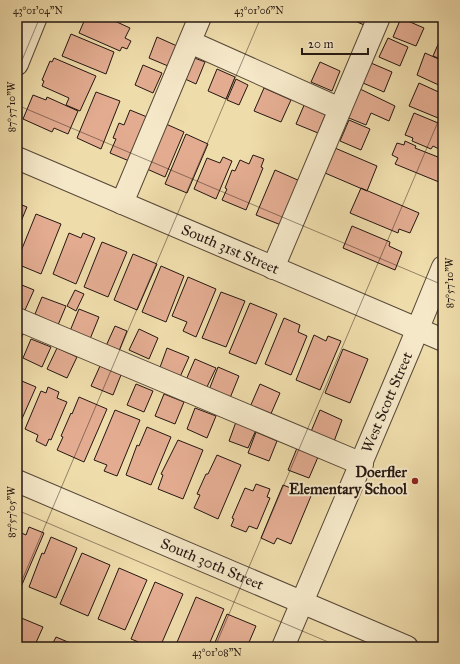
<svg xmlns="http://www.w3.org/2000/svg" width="460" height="664" viewBox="0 0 460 664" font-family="'IM FELL Great Primer',serif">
  <rect width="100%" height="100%" fill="#efdcab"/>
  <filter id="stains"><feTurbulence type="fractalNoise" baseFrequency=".005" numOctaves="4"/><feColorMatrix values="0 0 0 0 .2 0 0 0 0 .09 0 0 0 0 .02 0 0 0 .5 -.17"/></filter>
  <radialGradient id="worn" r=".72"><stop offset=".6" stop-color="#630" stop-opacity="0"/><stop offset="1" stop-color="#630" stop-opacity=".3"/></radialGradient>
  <path fill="#e3ac91" stroke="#241711" d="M81,17H106L130,28L125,38L131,41L127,49L122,47L120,51L79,33L85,19Z
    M346,17H367L364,25Z
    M401,18L424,28L416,46L393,37Z
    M443,33V60L433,56Z
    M71,34L114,52L106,74L62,56Z
    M157,37L177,46L168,66L149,58Z
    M388,38L408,47L400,66L379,57Z
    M425,53L443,61V87L417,75Z
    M192,57L205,62L196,84L183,78Z
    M54,58L96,76L80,111L66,105L69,98L42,86L44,81L42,80L50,61L52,62Z
    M320,62L340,71L332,91L311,82Z
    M371,63L392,72L384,92L363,83Z
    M143,65L162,73L153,93L135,85Z
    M217,69L235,77L226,99L208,91Z
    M236,79L248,85L239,105L227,100Z
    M419,83L443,94V120L409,106Z
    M356,87L395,106L389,121L371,113L366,125L344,116Z
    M264,88L291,100L281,122L254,111Z
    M96,92L120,101L101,149L77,138Z
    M33,95L46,100L47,97L78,111L68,134L54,128L52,132L23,119Z
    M305,103L326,113L318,133L296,124Z
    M130,110L152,119L134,163L110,153L116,139L113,138L119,123L124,125Z
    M414,113L443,125V151L433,146L431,149L412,141L413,138L405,135Z
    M349,120L370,129L361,150L340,141Z
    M166,124L184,132L165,177L147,169Z
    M186,134L208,144L187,193L165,184Z
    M405,141L416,146L415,148L443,159V173L439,182L395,164L398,158L392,155L397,143L404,145Z
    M335,148L377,166L367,191L325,173Z
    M253,155L264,159L261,167L263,168L246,210L222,200L227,189L225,188L232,170L235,171L240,160L249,164Z
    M223,157L232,161L216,199L194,189L207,158L220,163Z
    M275,170L300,181L281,225L256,215Z
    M361,188L419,213L410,233L399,229L398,233L350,213Z
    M17,203L27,207L17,231Z
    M36,214L61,224L41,274L17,264V261Z
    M352,226L390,242L389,246L402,252L395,270L343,248Z
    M69,233L81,238L83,233L95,238L76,284L53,274Z
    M102,242L127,252L108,297L84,287Z
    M133,254L157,264L137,310L114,300Z
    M161,266L184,276L166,322L142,312Z
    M188,277L216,289L196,337L183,331L187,322L172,316Z
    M17,283L34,290L25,310L17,307Z
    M75,290L84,294L76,311L67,306Z
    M221,292L245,301L226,347L202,338Z
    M42,297L66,306L58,325L35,314Z
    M250,303L277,314L256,364L229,353Z
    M79,309L99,317L90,339L70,331Z
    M284,318L300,325L298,332L307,336L291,375L265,364Z
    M115,326L127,331L119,351L106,346Z
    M139,329L158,338L149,359L129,350Z
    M17,332L23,334L17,349Z
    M314,335L326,341L328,336L341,341L320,390L296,380Z
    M31,339L51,347L42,367L23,358Z
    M57,348L77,357L67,378L47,369Z
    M167,348L189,357L179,379L159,370Z
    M343,349L368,359L350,403L325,393Z
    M195,359L216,368L206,389L186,380Z
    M100,366L121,375L113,395L91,386Z
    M218,367L239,376L230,398L209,390Z
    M17,379L36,387L17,430Z
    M136,384L153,391L144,412L127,405Z
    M260,384L280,393L270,416L250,407Z
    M48,387L59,392L57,398L67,402L51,440L49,439L46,446L36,441L38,435L25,429L41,391L46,393Z
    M164,394L184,402L175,424L155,416Z
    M79,397L107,409L84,462L57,450L63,437L61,436L71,413L72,414Z
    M195,408L216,416L207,438L187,429Z
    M115,410L140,420L117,476L104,471L107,465L94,460Z
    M320,410L342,420L333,444L310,434Z
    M236,422L256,430L248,448L229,441Z
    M147,427L171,437L151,485L126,475L137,445L139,446Z
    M256,432L277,441L269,461L248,453Z
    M178,440L203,450L183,499L158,489L163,475L161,474Z
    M297,448L318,457L309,478L288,470Z
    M217,455L241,465L218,519L194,508L200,495L197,494L206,474H208Z
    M256,484L270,489L267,497L270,498L257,529L249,526L246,532L231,526L234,519L232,518L245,488L253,491Z
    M283,485L311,496L291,544L277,538L274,544L261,538Z
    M29,527L44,533L18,594H17V531L26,535Z
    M51,537L77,548L56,598L29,587L42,553L44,554Z
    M82,553L110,565L88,616L60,604Z
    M119,568L147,580L125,630L98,619Z
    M155,582L183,594L160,647H151L131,639Z
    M196,597L224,609L208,647H175Z
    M227,614L256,626L247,647H213Z
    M19,617L43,627L34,647H24L17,644V622Z
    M56,637L75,645L74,647H51Z"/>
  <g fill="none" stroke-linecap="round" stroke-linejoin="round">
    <defs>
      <g id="minor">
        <path d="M190,42L340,109"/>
        <path d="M17,64L36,17"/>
        <path id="s1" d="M17,158L443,340"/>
        <path d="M122,203L200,17"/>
        <path d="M273,268L379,17"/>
        <path d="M17,319L362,464"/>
        <path id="s2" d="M17,481L407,647"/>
        <path id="s3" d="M283,647L409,350L443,267"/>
      </g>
    </defs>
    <use href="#minor" stroke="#574838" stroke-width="24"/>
    <use href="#minor" stroke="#f5e8c8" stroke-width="22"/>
  </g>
  <path fill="none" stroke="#241711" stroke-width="1" stroke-opacity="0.45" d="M17,72L40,17M17,105L443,285M17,510L340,647M17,592L261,17M215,647L443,110M436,647L443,630"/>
  <circle fill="#8f2418" stroke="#f5e8c8" stroke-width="1.5" cx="415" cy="481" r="4"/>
  <g text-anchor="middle" stroke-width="4" stroke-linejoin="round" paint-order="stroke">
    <g font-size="15" fill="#241711" stroke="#f5e8c8">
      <text dy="5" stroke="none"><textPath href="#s1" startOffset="232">South 31st Street</textPath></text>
      <text dy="5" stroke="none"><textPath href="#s3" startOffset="266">West Scott Street</textPath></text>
      <text dy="5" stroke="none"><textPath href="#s2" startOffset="212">South 30th Street</textPath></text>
    </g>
    <g font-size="15" font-weight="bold" fill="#241711" stroke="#f5e8c8" text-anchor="end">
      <text x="407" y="477">Doerfler<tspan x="407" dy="17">Elementary School</tspan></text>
    </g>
  </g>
  <rect width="460" height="664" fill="none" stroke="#efdcab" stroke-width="44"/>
  <path d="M302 48v6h66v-6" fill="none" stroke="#241711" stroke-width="2"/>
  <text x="308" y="48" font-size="12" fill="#241711" stroke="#f5e8c8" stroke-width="3" paint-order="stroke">20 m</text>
  <rect x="22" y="22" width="416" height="620" fill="none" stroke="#241711" stroke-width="1.5"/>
  <g font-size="10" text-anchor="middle" fill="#241711">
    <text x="38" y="14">43°01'04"N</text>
    <text x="259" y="14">43°01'06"N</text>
    <text transform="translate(11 107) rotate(-90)" y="4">87°57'10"W</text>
    <text transform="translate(449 283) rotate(-90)" y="4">87°57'10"W</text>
    <text transform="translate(11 512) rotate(-90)" y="4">87°57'05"W</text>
    <text x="217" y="656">43°01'08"N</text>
  </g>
  <rect width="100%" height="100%" filter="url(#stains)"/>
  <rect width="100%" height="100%" fill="url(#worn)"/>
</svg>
